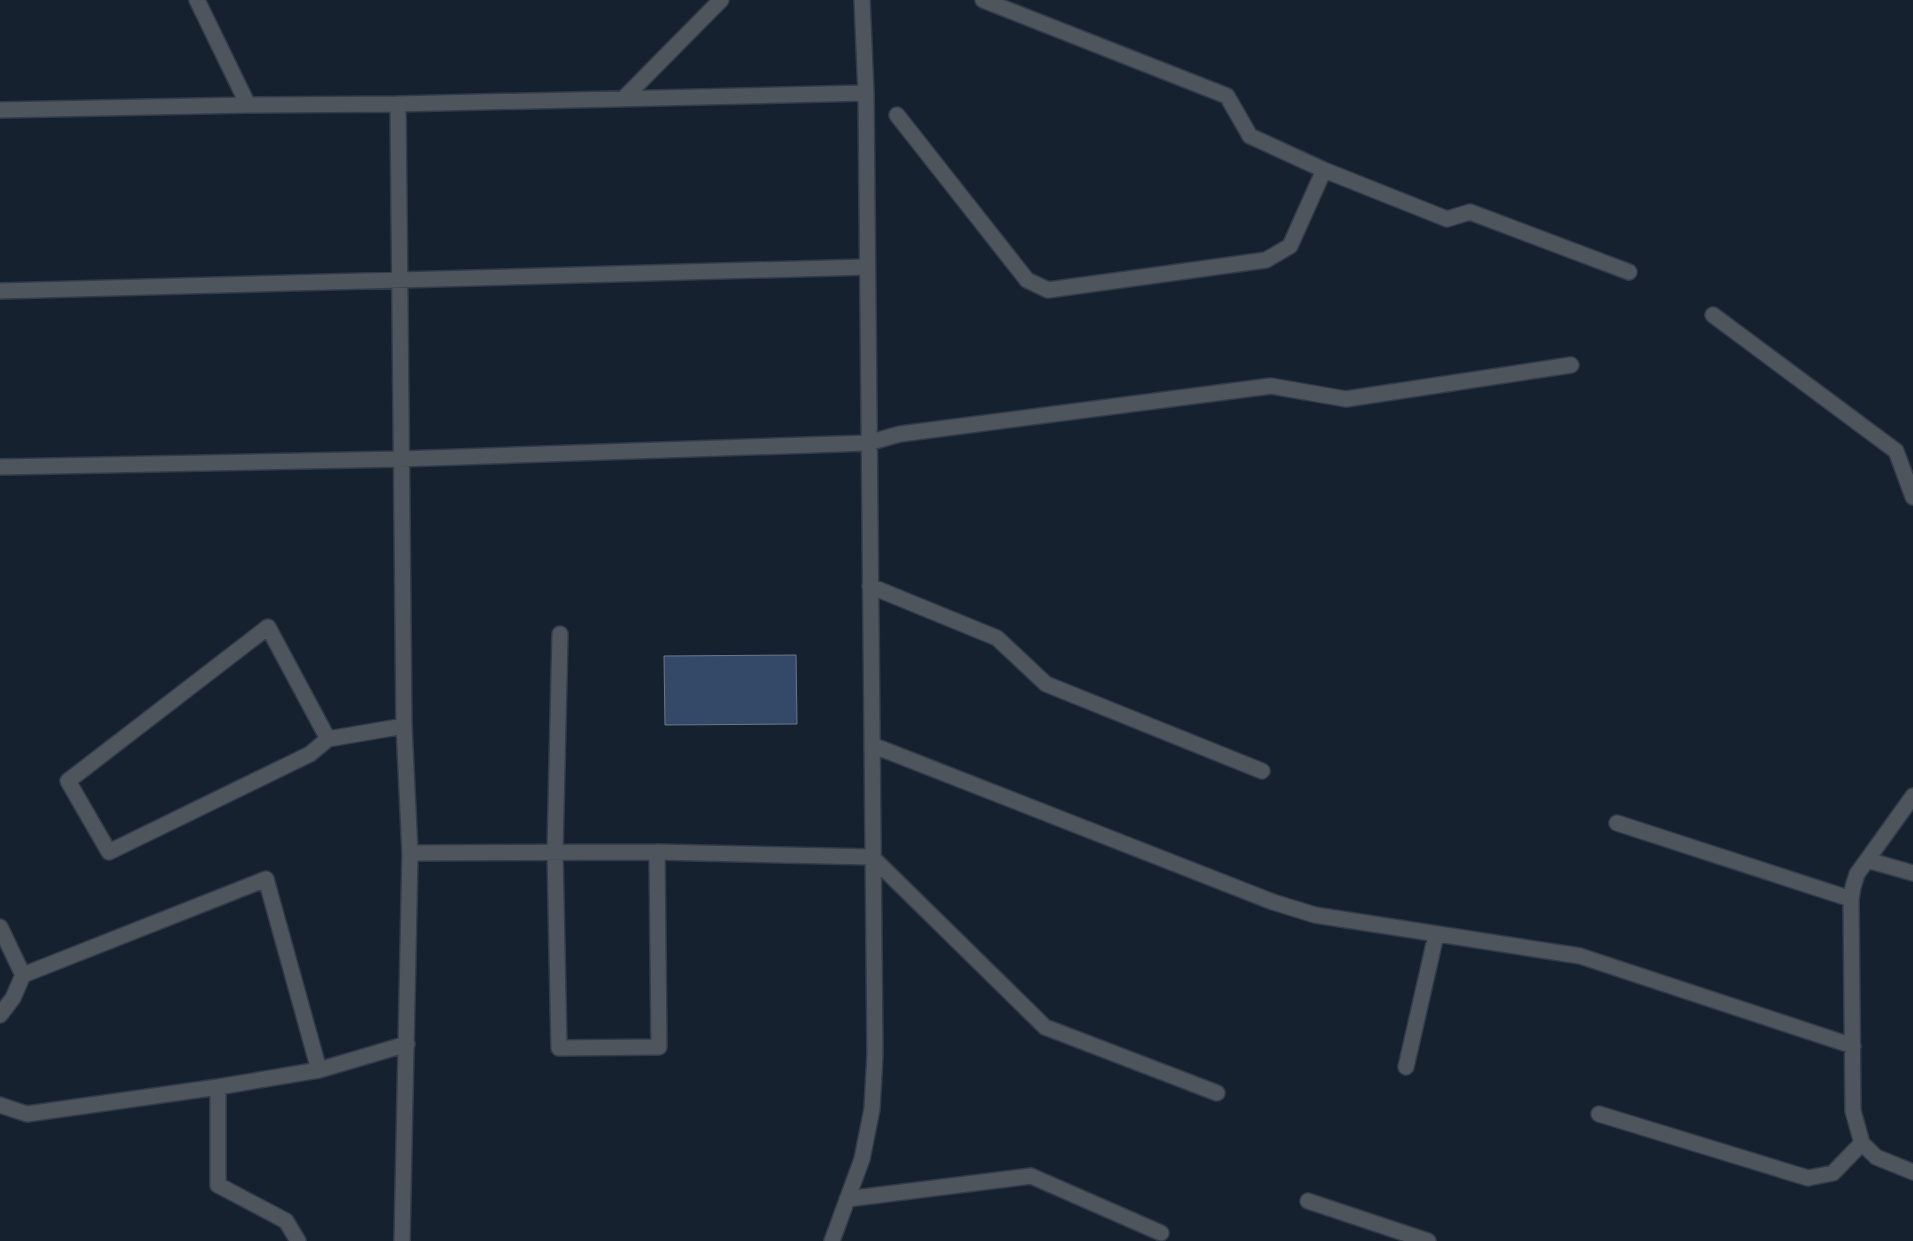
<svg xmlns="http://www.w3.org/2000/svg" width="1913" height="1241" viewBox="0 0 1913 1241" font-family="'Golos Text',sans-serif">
  <rect width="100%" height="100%" fill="#162130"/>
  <path fill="#344968" stroke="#6b788b" d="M796,655L797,724L665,725L664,656Z"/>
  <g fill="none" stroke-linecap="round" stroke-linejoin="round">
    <defs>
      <path id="minor" d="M197,0L248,105
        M983,0L1227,96L1250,136L1324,170L1447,219L1470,212L1629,272
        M624,98L721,0
        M398,104L404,726L410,853L402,1241
        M0,110L248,105L398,104L866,93
        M897,115L1027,280L1048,290L1266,260L1290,246L1324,170
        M0,291L867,267
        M1713,315L1896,451L1913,497
        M0,467L400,459L868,443L900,434L1271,386L1346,399L1571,365
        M870,586L997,638L1046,684L1262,771
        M560,634L555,852L559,1048L659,1047L657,852
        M328,739L268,627L68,781L109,852L310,754L328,739L404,726
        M872,745L1273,902L1315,915L1580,956L1853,1046
        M1913,796L1857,874L1853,887L1851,899L1853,1111L1862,1143L1876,1157L1913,1172
        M1617,823L1851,899
        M410,853L657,852L872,857L1045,1027L1217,1093
        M1867,860L1913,873
        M0,927L23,975L13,998L0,1015
        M23,975L266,879L319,1070
        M1406,1067L1436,935
        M218,1087V1185L286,1221L298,1241
        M0,1105L27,1114L218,1087L319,1070L407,1044
        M1599,1114L1808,1178L1833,1173L1862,1143
        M847,1199L1031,1176L1161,1233
        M1308,1201L1428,1241
        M832,1241L862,1159L872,1109L875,1054L866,93L862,0"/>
    </defs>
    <use href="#minor" stroke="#313b4a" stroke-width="18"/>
    <use href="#minor" stroke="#4f555d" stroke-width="15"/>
  </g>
</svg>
